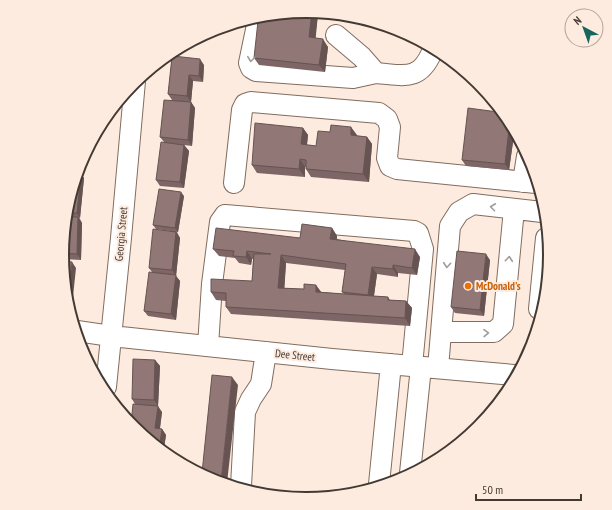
<svg xmlns="http://www.w3.org/2000/svg" width="612" height="510" viewBox="0 0 612 510" font-family="'PT Sans Narrow',sans-serif">
  <rect width="100%" height="100%" fill="#feebdf"/>
  <g fill="none" stroke-linecap="round" stroke-linejoin="round">
    <defs>
      <path id="minor" d="M258,20L249,63L251,68L256,71L353,78L376,73
        M336,35L362,57L376,73C404,75 419,82 432,52
        M523,182L527,156
        M234,183L242,110L245,104L251,102L379,113L387,119L390,127L387,158L390,166L397,169L536,183
        M539,309L546,238
        M77,331L111,336L332,359L514,375
        M441,332H494L503,324L514,209
        M208,346L212,284L220,222L225,215L414,231L418,233L423,249L412,366
        M438,368L450,226L459,212L473,204L542,212
        M106,387L121,238L135,81
        M410,473L421,367
        M379,484L391,364
        M241,486L245,412L251,399L261,384L266,352"/>
    </defs>
    <use href="#minor" stroke="#816d5f" stroke-width="22"/>
    <use href="#minor" stroke="#fff" stroke-width="20"/>
  </g>
  <path fill="#7d6665" fill-rule="evenodd" d="M306,11L317,13L318,14L315,38L328,47L325,72L259,65L254,58Z
    M172,57L204,65L203,82L193,81L191,102L195,108L192,146L184,145L189,151L184,188L160,186L156,180L164,142L160,137L172,100L168,94Z
    M498,112L514,135L509,170L466,166L462,160Z
    M303,128L308,135L307,145L316,146L357,135V136L367,137L372,144L369,182L311,177L306,169V167H305V177L257,173L252,165Z
    M87,152L84,172H79L81,161Z
    M78,174H81L84,178L80,218L79,217L82,223L81,260L63,259L62,255Z
    M184,196L178,232H177L180,238L176,276L180,281L176,320L148,316L144,311L152,272L149,268L170,231L156,229L153,225Z
    M332,228L337,236V239L420,257L417,275L398,273V277L377,274L374,296L388,297L390,300L406,301L412,308L410,326L231,314L226,307V301L216,300L211,292L252,281L253,259H252L251,265L239,263L235,258L219,256L213,249L300,238ZM286,263L345,270L342,292L344,294L322,292L284,288Z
    M490,260L484,316L455,313L451,307Z
    M155,360L160,366L158,406H152L162,412L160,429H162L166,435L164,448L133,427L135,404L132,399Z"/>
  <path fill="#665352" d="M312,12L317,13L318,14L315,45L309,37Z
    M323,39L328,47L325,72L319,65Z
    M200,59L204,65L203,82L199,76Z
    M189,75L193,81L191,102L187,96Z
    M191,102L195,108L192,146L188,140Z
    M351,127L357,135L356,143L351,135Z
    M303,128L308,135L306,152L301,144Z
    M509,129L514,135L509,170L505,164Z
    M367,137L372,144L369,182L363,174Z
    M184,145L189,151L184,188L180,182Z
    M87,152L84,172L80,166L81,161Z
    M300,159L305,167V177L299,169Z
    M81,174L84,178L80,218L77,213Z
    M181,192L184,196L178,232L175,228Z
    M78,217L82,223L81,260L77,254Z
    M332,228L337,236L336,246L330,239Z
    M176,232L180,238L176,276L180,281L176,320L171,314L176,276L172,270Z
    M415,249L420,257L417,275L412,268Z
    M247,251L252,259L251,265L246,257Z
    M486,254L490,260L484,316L480,310Z
    M281,255L286,263L284,295L278,288Z
    M72,262L76,268L72,306L69,290Z
    M393,265L398,273V277L393,269Z
    M372,267L377,274L373,302L368,295Z
    M316,285L322,293L316,292Z
    M406,301L412,308L410,326L405,318Z
    M155,360L160,366L158,406L154,400Z
    M232,377L238,385L227,483L221,482Z
    M158,406L162,412L159,434L155,428Z
    M162,429L166,435L164,448L160,443Z"/>
  <path fill="#917775" stroke="#665352" d="M306,11L312,12L309,37L323,39L319,65L254,58L258,21Z
    M173,56L200,59L199,76L189,75L187,96L168,94L172,57Z
    M164,100L191,102L188,140L160,137Z
    M468,108L498,112L509,129L505,164L462,160Z
    M255,123L303,128L301,144L316,146L318,131L330,132L331,125L351,127V135L367,137L363,174L306,169V160L300,159L299,169L252,165Z
    M161,142L184,145L180,182L156,180Z
    M78,174H81L77,213H70Z
    M159,189L181,192L175,228L153,225Z
    M70,217H78L77,254L62,253Z
    M302,224L332,228L330,239L415,249L412,268L393,265V269L372,267L368,295L342,292L346,264L281,255L278,288L304,289V284L316,285V292L388,297V300L406,301L405,318L226,307V293L211,292V279L252,281L254,254H271L247,251L246,257L233,256L234,251L213,249L216,228L300,238Z
    M153,229L176,232L172,270L149,268Z
    M457,251L486,254L480,310L451,307Z
    M63,261L72,262L69,290Z
    M149,272L176,275L171,314L144,311Z
    M133,359L155,360L154,400L132,399Z
    M212,375L232,377L221,482L212,480L202,473Z
    M133,404L158,406L155,428L162,429L160,443L155,442L133,427L131,424Z"/>
  <defs><path id="oneway-chevron" d="M-2-3.5L2.5 0L-2 3.5" fill="none" stroke-width="1.6" stroke-linecap="round" stroke-linejoin="round"/></defs>
  <g stroke="#a19c9a">
    <use href="#oneway-chevron" transform="translate(251 59) rotate(97)"/>
    <use href="#oneway-chevron" transform="translate(493 207) rotate(-173)"/>
    <use href="#oneway-chevron" transform="translate(509 259) rotate(-85)"/>
    <use href="#oneway-chevron" transform="translate(447 265) rotate(95)"/>
    <use href="#oneway-chevron" transform="translate(486 333) rotate(-1)"/>
  </g>
  <circle fill="#e8710a" stroke="#feebdf" stroke-width="1.5" cx="468" cy="286" r="4"/>
  <g text-anchor="middle" stroke-width="4" stroke-linejoin="round" paint-order="stroke">
    <g font-size="11" fill="#433a34" stroke="#feebdf">
      <text transform="translate(121 234) rotate(-85)" y="4">Georgia Street</text>
      <text transform="translate(295 355) rotate(6)" y="4">Dee Street</text>
    </g>
    <g font-size="11" font-weight="bold" fill="#c56008" stroke="#feebdf" text-anchor="start">
      <text x="476" y="290">McDonald's</text>
    </g>
  </g>
  <path d="M0 0H612V510H0ZM69 255a237 237 0 1 1 474 0a237 237 0 1 1-474 0Z" fill="#feebdf" fill-rule="evenodd"/>
  <path fill="none" stroke="#433a34" stroke-width="2" d="M69 255a237 237 0 1 1 474 0a237 237 0 1 1-474 0Z"/>
  <g transform="translate(584 28) rotate(319)"><circle r="19" fill="#feebdf" stroke="#b3a49b"/>
  <path d="M0-3L7 15L0 10L-7 15Z" fill="#17645e"/>
  <text y="-6" font-size="11" font-weight="bold" text-anchor="middle" fill="#433a34">N</text>
  </g>
  <path d="M476 494v6h105v-6" fill="none" stroke="#433a34" stroke-width="2"/>
  <text x="482" y="494" font-size="12" fill="#433a34" stroke="#feebdf" stroke-width="3" paint-order="stroke">50 m</text>
</svg>
